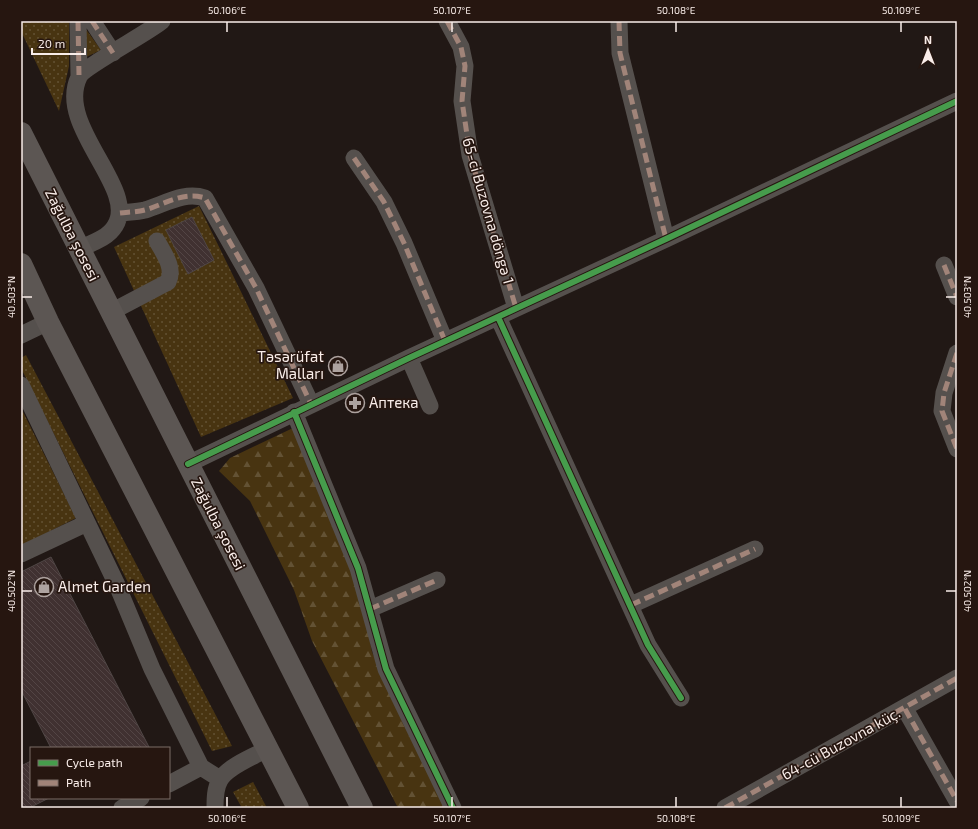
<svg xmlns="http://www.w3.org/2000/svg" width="978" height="829" viewBox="0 0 978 829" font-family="'Exo 2',sans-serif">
  <defs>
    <pattern id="grass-dots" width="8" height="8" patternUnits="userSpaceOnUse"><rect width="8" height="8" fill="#483411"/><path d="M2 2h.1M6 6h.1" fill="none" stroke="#635234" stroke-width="1.8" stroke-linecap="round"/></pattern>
    <pattern id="forest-firs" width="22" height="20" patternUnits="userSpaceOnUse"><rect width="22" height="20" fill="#483411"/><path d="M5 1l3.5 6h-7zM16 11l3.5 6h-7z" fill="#635234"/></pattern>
    <pattern id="building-back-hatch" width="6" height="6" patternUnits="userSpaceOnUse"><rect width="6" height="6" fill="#403131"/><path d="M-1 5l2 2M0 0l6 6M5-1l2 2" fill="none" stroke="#534545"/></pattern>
  </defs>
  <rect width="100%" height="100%" fill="#211815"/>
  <path fill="url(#grass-dots)" d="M21,21H69V66L59,111L21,31Z
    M85,28L101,50L84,58Z
    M199,206L293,398L201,437L114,247Z
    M26,355L232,746L212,751L21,368V358Z
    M21,408L76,518L21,546Z
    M253,782L267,808H242L233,792Z"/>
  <path fill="url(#forest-firs)" d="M293,428L361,592L372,652L445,808H398L312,641L294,590L250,501L219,471L230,458Z"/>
  <path fill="url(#building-back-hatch)" stroke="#4f4645" d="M192,217L214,260L188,274L166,230Z
    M51,557L149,747L147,748H51L21,690V572Z
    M31,761V798H49L29,808H21V766Z"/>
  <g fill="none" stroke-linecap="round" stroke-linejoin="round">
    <path stroke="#55504d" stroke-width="17" d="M78,21L79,75
      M92,21L113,53
      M447,21L461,47L465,66L462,101L470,155L516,308
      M619,21L620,53L666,239
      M354,158L384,202L404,243L445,341
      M120,213C129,212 137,212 145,210C165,204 184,191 205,198L256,288L311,404
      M79,249C92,243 108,238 115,226C139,189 55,126 79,77C83,67 148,33 162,21
      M944,265L957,297
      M111,312L168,282C175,268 164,254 157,241
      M498,317L648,645L681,698
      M21,335L48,322
      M957,353L944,393L942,411L957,449
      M409,358L430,406
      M21,385L117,585L152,669L201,767L220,779
      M294,412L358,568L386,669L453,808
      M188,464L409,358L666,239L957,101
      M21,554L87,523
      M631,605L755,549
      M370,609L437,580
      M905,709L957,801
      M169,784L201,767
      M122,808L141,798
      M215,808C215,799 215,788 220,780C227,767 254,756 268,749
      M725,808L957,678"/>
    <path stroke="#5c5653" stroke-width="22" d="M21,133L362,808
      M21,264L48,322L298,808"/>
    <path stroke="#a18479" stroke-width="5" stroke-dasharray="10 5" stroke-linecap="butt" d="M78,21L79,75
      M92,21L113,53
      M447,21L461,47L465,66L462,101L470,155L516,308
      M619,21L620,53L666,239
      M354,158L384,202L404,243L445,341
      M120,213C129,212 137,212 145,210C165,204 184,191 205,198L256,288L311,404
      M944,265L957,297
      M957,353L944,393L942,411L957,449
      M631,605L755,549
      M370,609L437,580
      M905,709L957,801
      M725,808L957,678"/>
    <defs>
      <path id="cycleway" d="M498,317L648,645L681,698
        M294,412L358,568L386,669L453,808
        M188,464L409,358L666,239L957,101"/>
    </defs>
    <use href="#cycleway" stroke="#261610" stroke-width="8"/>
    <use href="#cycleway" stroke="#469c4c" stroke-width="6"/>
  </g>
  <path fill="none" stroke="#f9ede9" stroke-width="1.5" d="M227,22V32M452,22V32M676,22V32M901,22V32M22,297H32M946,297H956M22,591H32M946,591H956M227,797V807M452,797V807M676,797V807M901,797V807"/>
  <defs>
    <symbol id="shop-ring" viewBox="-11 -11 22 22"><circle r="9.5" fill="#261610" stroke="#ada29f" stroke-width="1.5"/><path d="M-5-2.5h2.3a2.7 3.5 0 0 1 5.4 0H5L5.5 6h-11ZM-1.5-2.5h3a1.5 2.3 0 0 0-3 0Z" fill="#ada29f"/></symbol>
    <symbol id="pharmacy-ring" viewBox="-11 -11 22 22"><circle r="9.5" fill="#261610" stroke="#ada29f" stroke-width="1.5"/><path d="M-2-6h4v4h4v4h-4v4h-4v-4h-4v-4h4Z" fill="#ada29f"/></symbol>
  </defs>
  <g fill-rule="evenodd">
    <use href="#shop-ring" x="327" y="355" width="22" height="22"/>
    <use href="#pharmacy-ring" x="344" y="392" width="22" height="22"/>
    <use href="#shop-ring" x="33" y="576" width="22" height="22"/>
  </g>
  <g text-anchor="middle" stroke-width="3.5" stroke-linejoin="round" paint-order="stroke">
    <g font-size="15" fill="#f9ede9" stroke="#261610">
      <text transform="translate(488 211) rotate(74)" y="5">65-ci Buzovna döngə 1</text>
      <text transform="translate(72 235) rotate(63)" y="5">Zağulba şosesi</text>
      <text transform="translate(218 524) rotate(63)" y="5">Zağulba şosesi</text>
      <text transform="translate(841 744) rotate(-29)" y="5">64-cü Buzovna küç.</text>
    </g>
    <g font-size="15" fill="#f9ede9" stroke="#261610" text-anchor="start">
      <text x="324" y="362" text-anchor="end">Təsərüfat<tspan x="324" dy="17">Malları</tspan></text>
      <text x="369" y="408">Аптека</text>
      <text x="58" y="592">Almet Garden</text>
    </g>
  </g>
  <rect width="978" height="829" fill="none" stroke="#261610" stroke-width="44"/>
  <rect x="30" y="747" width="140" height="52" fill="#261610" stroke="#7a6c67"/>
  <rect x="38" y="760" width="20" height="6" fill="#469c4c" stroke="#7a6c67"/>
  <text x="66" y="767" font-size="12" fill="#f9ede9">Cycle path</text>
  <rect x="38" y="780" width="20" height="6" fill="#a18479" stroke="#7a6c67"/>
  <text x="66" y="787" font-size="12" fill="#f9ede9">Path</text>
  <g transform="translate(928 50)" stroke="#261610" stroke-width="3" paint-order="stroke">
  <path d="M0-3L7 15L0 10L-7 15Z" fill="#f9ede9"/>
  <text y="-6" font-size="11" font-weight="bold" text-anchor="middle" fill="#f9ede9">N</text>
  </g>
  <path d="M32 48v6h53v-6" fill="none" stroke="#f9ede9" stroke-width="2"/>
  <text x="38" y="48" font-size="12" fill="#f9ede9" stroke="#261610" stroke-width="3" paint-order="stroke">20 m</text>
  <rect x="22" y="22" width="934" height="785" fill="none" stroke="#f9ede9" stroke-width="1.5"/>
  <g font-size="10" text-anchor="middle" fill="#f9ede9">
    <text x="227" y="14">50.106°E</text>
    <text x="452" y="14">50.107°E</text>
    <text x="676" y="14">50.108°E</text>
    <text x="901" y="14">50.109°E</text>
    <text transform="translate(11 297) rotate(-90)" y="4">40.503°N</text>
    <text transform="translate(967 297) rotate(-90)" y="4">40.503°N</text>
    <text transform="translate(11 591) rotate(-90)" y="4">40.502°N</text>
    <text transform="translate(967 591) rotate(-90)" y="4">40.502°N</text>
    <text x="227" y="822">50.106°E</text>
    <text x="452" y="822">50.107°E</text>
    <text x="676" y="822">50.108°E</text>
    <text x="901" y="822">50.109°E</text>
  </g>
</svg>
